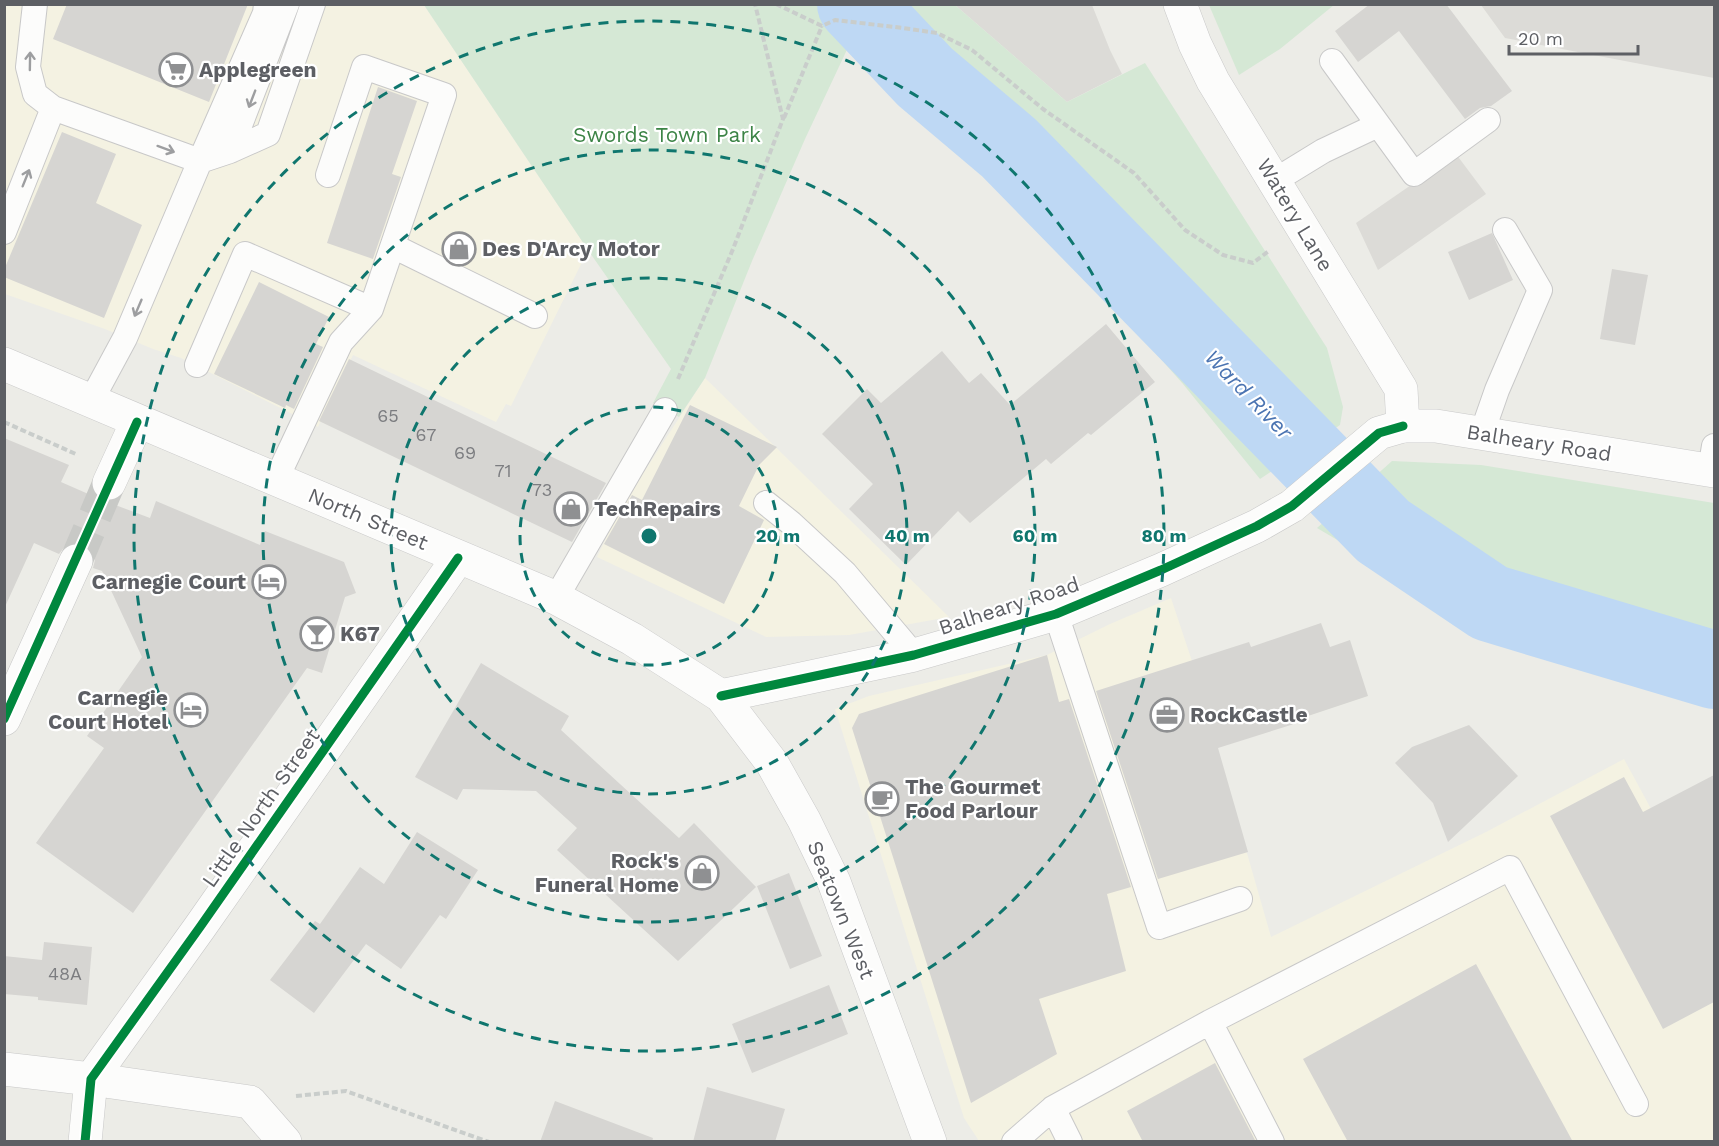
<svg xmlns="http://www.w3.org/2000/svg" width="1719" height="1146" viewBox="0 0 1719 1146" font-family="'Work Sans',sans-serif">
  <rect width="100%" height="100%" fill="#ecece7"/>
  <path fill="#f4f2e2" d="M5,5H424L588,250L511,406L506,404L496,422L353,355L318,427L181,358L153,349L105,329L5,294Z
    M705,378L949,617L849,635L766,637L597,557L620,509Z
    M1171,598L1192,661L1271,937L1486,832L1624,759L1714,925V1141H979L964,1118L835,709L869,696L1047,655L1110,624Z"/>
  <path fill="#dcdbd7" d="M955,5H1092L1110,50L1122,74L1067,102Z
    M1481,5H1714V78L1505,38Z
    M1456,154L1486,194L1378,270L1356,223Z"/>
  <path fill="#d5e8d5" d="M424,5H955L1067,102L1145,63L1327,348L1343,407L1340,425L1260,479L1183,384L984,159L852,39L805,139L752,261L705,378L679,417L653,403L671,369L588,250Z
    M1209,5H1334L1280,49L1239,75Z
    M1392,461L1481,465L1714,503V709L1608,659L1456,610L1317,528Z"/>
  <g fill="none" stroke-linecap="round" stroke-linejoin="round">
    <path stroke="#bed8f4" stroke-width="78" d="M856,4L925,77L1009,148L1383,531L1490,603L1714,670"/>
  </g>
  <path fill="#d6d5d2" d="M67,4H248L209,102L53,39Z
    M1370,4H1446L1512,91L1491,106L1480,108L1465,119L1399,31L1358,62L1335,31Z
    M378,87L417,101L392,174L401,177L373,259L327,243Z
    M62,132L116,154L96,203L142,225L104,318L4,277V270Z
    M1492,233L1513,280L1469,300L1448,252Z
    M1612,269L1648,275L1635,345L1600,339Z
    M259,282L329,317L316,344L323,347L294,409L286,405L285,408L214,374Z
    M1106,324L1155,382L1091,435L1088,433L1051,464L1046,459L970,523L958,511L906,565L849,509L873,484L822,434L867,389L881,403L942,351L969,383L981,373L1010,405Z
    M349,359L606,483L572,542L319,421Z
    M690,405L777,447L759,465L739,506L764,520L724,604L604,544L632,495L642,500Z
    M4,438L69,465L61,482L102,500L150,518L156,501L260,545L265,531L344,562L356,593L345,597L322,673L307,668L133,913L36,843L104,748L87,736L142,657L102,571L93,568L95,560L92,551L83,544L75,542L66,545L59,554L34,543L4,609Z
    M1321,623L1330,647L1350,640L1368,696L1293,721L1294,724L1218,748L1248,852L1158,879L1096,691L1249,642L1251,647Z
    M1047,655L1059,702L1069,699L1131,887L1107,894L1126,971L1039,999L1057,1054L971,1103L852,728L859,714Z
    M481,663L569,716L561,730L679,838L694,823L756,887L678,961L557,850L577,828L536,791L463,789L457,800L415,777Z
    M1469,725L1518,776L1448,842L1433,803L1395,763L1412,747Z
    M1714,775V1002L1663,1029L1550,816L1624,777L1643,812Z
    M417,832L478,870L446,919L440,915L401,969L366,944L314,1013L270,980L315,921L320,924L360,867L384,884Z
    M789,873L822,956L790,969L757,886Z
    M44,942L92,947L87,1005L38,1000V997L4,994V956L42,960Z
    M1476,964L1573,1142H1348L1303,1059Z
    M829,985L848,1034L752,1073L732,1024Z
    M1215,1063L1256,1142H1143L1127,1111Z
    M707,1087L785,1109L775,1142H693Z
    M555,1101L653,1138L652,1142H540Z"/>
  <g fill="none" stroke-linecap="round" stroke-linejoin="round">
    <path stroke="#c8c9c6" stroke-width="33" stroke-dasharray="33 16" stroke-linecap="butt" d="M76,561L109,483"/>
    <defs>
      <path id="service" d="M35,4L28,67L35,94L53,108
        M1332,61L1414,174L1488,120
        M230,151L268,134L313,4
        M200,161L230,151L287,4
        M200,161L265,13L266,4
        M1274,181L1323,151L1378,125
        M4,232L53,108L200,161L125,338L91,401
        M393,246L535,316
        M197,365L245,254L371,309
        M1482,433L1497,390L1540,290L1505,230
        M1710,470L1714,446
        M276,480L341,342L371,309L444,95L364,67L328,175
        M766,503L791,523L845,573L914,655
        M556,598L665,410
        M1056,614L1159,927L1240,899
        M1210,1022L1272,1142
        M1053,1108L1070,1142
        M1014,1142L1053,1108L1210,1022L1510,868L1636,1104"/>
      <path id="minor" d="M109,483L137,422
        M721,696L914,655L1056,614L1161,570L1257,526L1292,506L1379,433L1403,426
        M4,719L76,561
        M4,1069L91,1079L250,1102L285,1142
        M85,1142L91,1079L200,927L458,558"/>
      <path id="secondary" d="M1180,4L1195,44L1213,81L1401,389L1403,426H1436L1714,471
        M4,364L556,598L632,639L721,696L772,763L804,820L834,882L930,1142"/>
    </defs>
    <use href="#service" stroke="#c8c8c8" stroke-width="26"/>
    <use href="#minor" stroke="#c8c8c8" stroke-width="34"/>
    <use href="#secondary" stroke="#c9c9c9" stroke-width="34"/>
    <path stroke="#c9cdcb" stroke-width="4" stroke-dasharray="6 3" stroke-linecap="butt" d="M776,4L822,26L835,20L903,28L937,33L972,50L1043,109L1134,173L1185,230L1223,255L1253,263L1270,250
      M784,118L822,26
      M678,379L733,249L783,119L755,4
      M4,422L78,455
      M296,1096L346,1091L489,1142"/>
    <use href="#service" stroke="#fcfcfb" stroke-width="24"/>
    <use href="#minor" stroke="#fcfcfb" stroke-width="33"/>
    <use href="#secondary" stroke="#fcfcfb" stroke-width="33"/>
    <defs>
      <path id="cycleway" d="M721,696L914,655L1056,614L1161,570L1257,526L1292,506L1379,433L1403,426
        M4,719L137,422
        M85,1142L91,1079L200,927L458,558"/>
    </defs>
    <use href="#cycleway" stroke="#fff" stroke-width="13"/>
    <use href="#cycleway" stroke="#00873e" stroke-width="9"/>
  </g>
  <defs><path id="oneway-shaft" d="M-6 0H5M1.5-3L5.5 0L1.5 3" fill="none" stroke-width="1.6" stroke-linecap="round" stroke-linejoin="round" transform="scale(1.5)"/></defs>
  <g stroke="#9d9ea0">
    <use href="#oneway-shaft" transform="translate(30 61) rotate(-89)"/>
    <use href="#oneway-shaft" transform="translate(252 99) rotate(111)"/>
    <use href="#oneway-shaft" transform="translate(166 149) rotate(20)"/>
    <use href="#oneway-shaft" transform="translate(26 178) rotate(-68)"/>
    <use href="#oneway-shaft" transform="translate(138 308) rotate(113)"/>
  </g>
  <g fill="none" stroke="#0f766e" stroke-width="3" stroke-dasharray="10 8">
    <circle cx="649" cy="536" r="129"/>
    <circle cx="649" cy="536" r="258"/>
    <circle cx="649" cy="536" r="386"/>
    <circle cx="649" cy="536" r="515"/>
  </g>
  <defs>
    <symbol id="supermarket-ring" viewBox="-11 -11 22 22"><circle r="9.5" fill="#fff" stroke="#8f9092" stroke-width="1.5"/><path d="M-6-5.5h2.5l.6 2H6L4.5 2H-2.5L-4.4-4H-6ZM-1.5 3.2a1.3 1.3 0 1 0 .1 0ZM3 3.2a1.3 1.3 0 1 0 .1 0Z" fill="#8f9092"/></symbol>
    <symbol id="shop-ring" viewBox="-11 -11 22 22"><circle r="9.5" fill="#fff" stroke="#8f9092" stroke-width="1.5"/><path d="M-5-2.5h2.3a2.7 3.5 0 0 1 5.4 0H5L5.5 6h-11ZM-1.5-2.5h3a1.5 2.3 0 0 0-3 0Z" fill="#8f9092"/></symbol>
    <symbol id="hotel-ring" viewBox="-11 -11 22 22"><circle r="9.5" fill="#fff" stroke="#8f9092" stroke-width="1.5"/><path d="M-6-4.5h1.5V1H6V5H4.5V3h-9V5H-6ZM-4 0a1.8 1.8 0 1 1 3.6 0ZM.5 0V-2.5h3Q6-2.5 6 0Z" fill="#8f9092"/></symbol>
    <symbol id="bar-ring" viewBox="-11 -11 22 22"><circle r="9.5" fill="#fff" stroke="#8f9092" stroke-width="1.5"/><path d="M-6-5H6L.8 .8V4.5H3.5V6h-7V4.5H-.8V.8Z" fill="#8f9092"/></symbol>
    <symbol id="office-ring" viewBox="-11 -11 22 22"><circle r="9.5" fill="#fff" stroke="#8f9092" stroke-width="1.5"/><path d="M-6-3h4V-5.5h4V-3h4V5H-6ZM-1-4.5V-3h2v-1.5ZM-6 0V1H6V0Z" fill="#8f9092"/></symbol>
    <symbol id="cafe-ring" viewBox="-11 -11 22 22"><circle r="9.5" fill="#fff" stroke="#8f9092" stroke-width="1.5"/><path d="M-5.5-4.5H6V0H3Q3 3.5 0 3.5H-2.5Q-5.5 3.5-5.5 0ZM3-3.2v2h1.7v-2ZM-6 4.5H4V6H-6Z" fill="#8f9092"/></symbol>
  </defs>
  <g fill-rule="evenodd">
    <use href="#supermarket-ring" x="157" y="51" width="38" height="38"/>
    <use href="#shop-ring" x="440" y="230" width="38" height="38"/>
    <use href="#shop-ring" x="552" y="490" width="38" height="38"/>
    <use href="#hotel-ring" x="250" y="563" width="38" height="38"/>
    <use href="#bar-ring" x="298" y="615" width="38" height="38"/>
    <use href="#hotel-ring" x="172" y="691" width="38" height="38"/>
    <use href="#office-ring" x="1148" y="696" width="38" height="38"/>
    <use href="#cafe-ring" x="863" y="780" width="38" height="38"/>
    <use href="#shop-ring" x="683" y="854" width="38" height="38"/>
  </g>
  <g text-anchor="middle" stroke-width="4.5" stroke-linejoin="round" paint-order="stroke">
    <g font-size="18" fill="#7c7d80">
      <text x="388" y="422">65</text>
      <text x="426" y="441">67</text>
      <text x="465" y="459">69</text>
      <text x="503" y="477">71</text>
      <text x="542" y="496">73</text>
      <text x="65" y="980">48A</text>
    </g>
    <g font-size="21" font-weight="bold" fill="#5d5f64" stroke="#fff" text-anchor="start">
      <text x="199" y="77">Applegreen</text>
      <text x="482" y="256">Des D'Arcy Motor</text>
      <text x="594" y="516">TechRepairs</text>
      <text x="246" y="589" text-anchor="end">Carnegie Court</text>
      <text x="340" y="641">K67</text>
      <text x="168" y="705" text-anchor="end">Carnegie<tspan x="168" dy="24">Court Hotel</tspan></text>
      <text x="1190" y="722">RockCastle</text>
      <text x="905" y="794">The Gourmet<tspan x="905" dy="24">Food Parlour</tspan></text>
      <text x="679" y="868" text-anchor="end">Rock's<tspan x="679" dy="24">Funeral Home</tspan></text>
    </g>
    <g font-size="21" fill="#3c8446" stroke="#fff">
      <text x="667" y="142">Swords Town Park</text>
    </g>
    <g font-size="21" fill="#5d5f64" stroke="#fff">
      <text transform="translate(1295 215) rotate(59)" y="7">Watery Lane</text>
      <text transform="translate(1539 443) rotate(9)" y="7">Balheary Road</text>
      <text transform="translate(368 519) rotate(23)" y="7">North Street</text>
      <text transform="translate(1009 606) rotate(-18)" y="7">Balheary Road</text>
      <text transform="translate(261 808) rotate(-55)" y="7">Little North Street</text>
      <text transform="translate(841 910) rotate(68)" y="7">Seatown West</text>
    </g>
    <g font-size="22" font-style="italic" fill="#4b74b2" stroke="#fff">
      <text transform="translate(1249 394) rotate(46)" y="8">Ward River</text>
    </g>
  </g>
  <circle cx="649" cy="536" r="9" fill="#0f766e" stroke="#fff" stroke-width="3"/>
  <g font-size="18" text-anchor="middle" font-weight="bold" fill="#0f766e" stroke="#fff" stroke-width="4.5" stroke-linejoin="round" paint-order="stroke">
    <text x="778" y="542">20 m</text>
    <text x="907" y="542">40 m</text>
    <text x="1035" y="542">60 m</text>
    <text x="1164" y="542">80 m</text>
  </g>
  <rect width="1719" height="1146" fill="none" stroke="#5d5f64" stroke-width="12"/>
  <path d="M1509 45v9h129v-9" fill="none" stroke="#5d5f64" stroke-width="3"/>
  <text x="1518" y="45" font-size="18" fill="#5d5f64" stroke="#ffffff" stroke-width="4.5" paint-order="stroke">20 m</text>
</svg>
